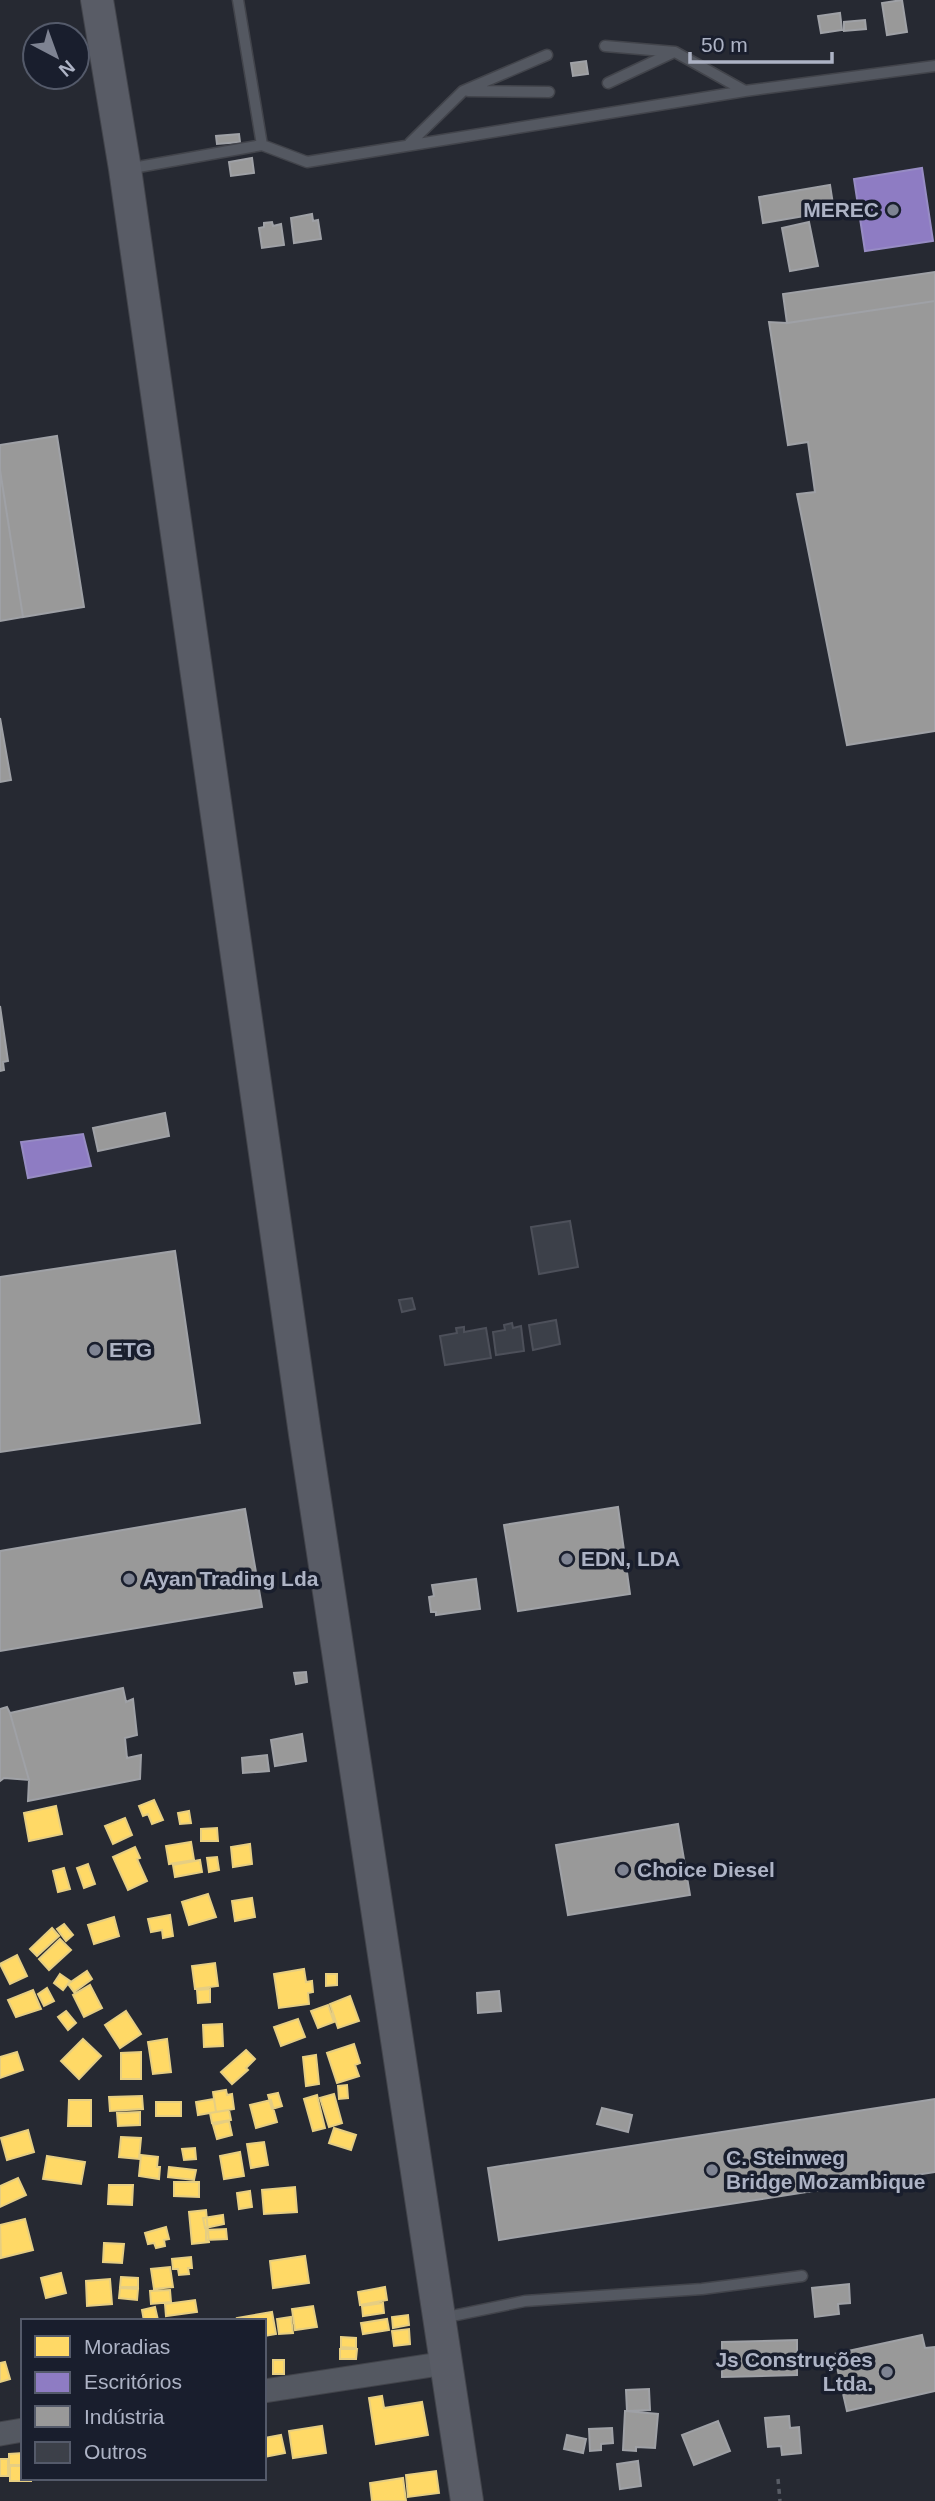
<svg xmlns="http://www.w3.org/2000/svg" width="935" height="2501" viewBox="0 0 935 2501" font-family="Helvetica,sans-serif">
  <rect width="100%" height="100%" fill="#262932"/>
  <path fill="#ffd966" stroke="#e6ce82" stroke-width="2" d="M154,1800L163,1820L152,1824L148,1814L143,1816L139,1806Z
    M56,1806L62,1834L29,1841L24,1813Z
    M189,1811L191,1823L180,1824L178,1813Z
    M125,1818L132,1835L113,1844L105,1826Z
    M217,1828L218,1841H201V1829Z
    M191,1842L194,1860L169,1864L166,1846Z
    M250,1844L252,1864L233,1867L231,1847Z
    M135,1847L140,1858L137,1859L147,1881L128,1890L113,1857Z
    M217,1857L219,1870L209,1872L207,1858Z
    M200,1860L202,1872L175,1877L173,1865Z
    M88,1864L95,1884L84,1888L77,1868Z
    M64,1868L70,1889L58,1892L53,1871Z
    M208,1894L216,1917L189,1925L182,1902Z
    M252,1898L255,1917L235,1921L232,1901Z
    M170,1915L173,1936L163,1938L162,1930L151,1932L148,1919Z
    M114,1917L119,1936L94,1944L88,1925Z
    M64,1924L73,1935L66,1941L57,1929Z
    M52,1928L59,1936L37,1956L30,1949Z
    M60,1939L71,1950L49,1970L39,1959Z
    M17,1955L27,1976L10,1984L0,1964Z
    M215,1963L218,1986L195,1989L192,1966Z
    M304,1969L306,1982L312,1981L313,1992L308,1993L309,2004L279,2008L274,1974Z
    M87,1971L92,1979L74,1992L68,1984Z
    M60,1974L70,1981L63,1990L54,1983Z
    M326,1974H337V1985L326,1986Z
    M90,1985L102,2008L84,2017L73,1995Z
    M47,1988L54,2001L44,2006L38,1994Z
    M210,1989V2002L198,2003L197,1990Z
    M33,1990L41,2009L16,2017L8,2000Z
    M350,1996L359,2021L338,2028L330,2004Z
    M328,2005L334,2022L318,2028L311,2011Z
    M66,2011L76,2023L68,2030L58,2017Z
    M126,2011L141,2034L120,2048L105,2025Z
    M298,2019L305,2037L281,2046L274,2027Z
    M222,2024L223,2046L204,2047L203,2025Z
    M83,2039L101,2056L79,2079L61,2061Z
    M167,2039L171,2072L153,2074L148,2042Z
    M354,2044L360,2063L355,2065L359,2076L337,2083L327,2053Z
    M246,2050L255,2059L246,2068L248,2070L232,2084L221,2072Z
    M17,2052L23,2070L0,2078V2057Z
    M141,2052V2079H121V2053Z
    M316,2055L319,2084L306,2086L303,2057Z
    M347,2085L348,2098L339,2099L338,2086Z
    M226,2090L227,2095L232,2094L234,2109L216,2112L213,2092Z
    M278,2093L282,2106L272,2109L268,2095Z
    M334,2094L342,2123L329,2127L320,2098Z
    M317,2095L325,2128L313,2131L304,2099Z
    M142,2096L143,2109L110,2111L109,2097Z
    M214,2099L216,2112L198,2115L196,2102Z
    M69,2100H91V2126H68Z
    M271,2100L277,2122L256,2128L250,2105Z
    M156,2102H181V2116H156Z
    M229,2110L231,2120L212,2123L210,2113Z
    M140,2112V2125L118,2126L117,2113Z
    M229,2121L232,2135L217,2139L213,2125Z
    M334,2128L356,2135L351,2150L329,2143Z
    M28,2130L34,2152L7,2160L1,2138Z
    M121,2137L141,2138L139,2159L119,2157Z
    M264,2142L268,2165L251,2168L247,2144Z
    M195,2148L196,2159L184,2160L182,2149Z
    M240,2152L244,2176L224,2179L220,2156Z
    M141,2155L158,2157L157,2167H160L159,2179L139,2176Z
    M47,2156L85,2162L81,2184L43,2179Z
    M169,2167L196,2170L194,2180L168,2177Z
    M18,2178L26,2195L0,2207V2186Z
    M174,2182H199V2197L174,2196Z
    M109,2185H133L132,2205L108,2204Z
    M295,2187L297,2212L264,2214L262,2190Z
    M250,2191L252,2207L239,2209L237,2193Z
    M206,2210L209,2242L192,2244L189,2212Z
    M223,2215L224,2224L205,2228L203,2218Z
    M25,2219L33,2250L1,2258L0,2225Z
    M166,2227L169,2239L164,2240L165,2246L156,2248L154,2243L148,2244L145,2233Z
    M226,2229L227,2239L206,2240V2230Z
    M104,2243L124,2244L122,2263L103,2262Z
    M305,2256L309,2283L273,2288L270,2261Z
    M191,2257L192,2268H188L189,2274L179,2275L178,2269H173L172,2259Z
    M170,2267L173,2287L154,2289L151,2269Z
    M61,2273L66,2293L46,2298L41,2278Z
    M121,2277L138,2278V2287H120Z
    M110,2279L112,2304L87,2306L86,2281Z
    M385,2287L387,2300L360,2305L358,2292Z
    M120,2288L138,2289L137,2300L119,2298Z
    M170,2290L171,2302L151,2304L150,2291Z
    M195,2300L197,2312L166,2316L165,2304Z
    M383,2303L384,2313L363,2316L362,2306Z
    M313,2306L317,2327L295,2330L292,2309Z
    M155,2307L158,2320L144,2321L142,2310Z
    M272,2312L276,2334L264,2336V2321H238L237,2318Z
    M408,2315L409,2325L393,2328L392,2317Z
    M291,2317L293,2333L279,2334L277,2319Z
    M387,2319L389,2330L363,2334L361,2323Z
    M409,2329L410,2344L394,2346L392,2331Z
    M341,2337L356,2338V2348L341,2347Z
    M340,2349H357L356,2359H340Z
    M273,2360H284V2374H273Z
    M5,2362L10,2379L0,2382V2363Z
    M382,2396L384,2408L422,2402L428,2435L376,2444L369,2398Z
    M322,2426L326,2453L293,2458L289,2431Z
    M281,2435L285,2453L264,2457V2438Z
    M23,2453V2465H9V2454Z
    M0,2459H8V2476H0Z
    M10,2466H23V2478H31V2481H10Z
    M436,2471L439,2493L408,2497L406,2475Z
    M403,2478L406,2501H372L370,2483Z"/>
  <path fill="#8e7cc3" stroke="#978cc4" stroke-width="2" d="M922,168L933,241L865,251L854,179Z
    M83,1134L91,1166L28,1178L21,1142Z"/>
  <path fill="#999" stroke="#9fa1a6" stroke-width="2" d="M902,0L907,32L887,35L882,3Z
    M840,13L842,30L821,33L818,16Z
    M865,20L866,29L844,31V22Z
    M586,61L588,74L573,76L571,63Z
    M239,134L240,142L217,144L216,136Z
    M252,158L254,173L231,176L229,162Z
    M830,185L834,211L763,223L759,197Z
    M312,214L313,221L318,220L321,239L294,243L291,218Z
    M272,222L273,226L281,224L284,245L262,248L259,228L264,227V223Z
    M809,222L818,266L790,271L782,228Z
    M935,272V301L787,323L783,294Z
    M935,301V731L847,745L797,494L815,492L808,442L788,445L769,322L787,323Z
    M57,436L84,607L23,617L0,470V445Z
    M0,470L23,617L0,621Z
    M0,718L11,780L0,782Z
    M0,1006L8,1061L3,1062L4,1070L0,1071Z
    M165,1113L169,1136L98,1151L93,1128Z
    M175,1251L200,1423L0,1452V1277Z
    M618,1507L630,1594L518,1611L504,1525Z
    M245,1509L262,1607L0,1651V1551Z
    M476,1579L480,1609L436,1615V1612H431L429,1597L434,1596L432,1585Z
    M306,1672L307,1682L296,1684L294,1673Z
    M123,1688L126,1702L133,1699L137,1735L125,1738L127,1758L141,1755L140,1779L28,1801L29,1780L10,1713Z
    M7,1707L10,1713L29,1780L4,1778L0,1781V1709Z
    M302,1734L306,1761L275,1766L271,1740Z
    M267,1755L269,1771L243,1773L242,1758Z
    M678,1824L690,1895L568,1915L556,1845Z
    M499,1991L501,2011L478,2013L477,1993Z
    M935,2099V2172L499,2240L488,2168Z
    M602,2108L632,2115L628,2132L597,2124Z
    M849,2284L850,2303L838,2304L839,2314L815,2317L812,2288Z
    M922,2335L925,2348L935,2347V2391L847,2411L834,2354Z
    M797,2340V2375L722,2377V2342Z
    M649,2389L650,2410L627,2411L626,2390Z
    M625,2411L658,2414L655,2448L636,2447V2451L623,2450Z
    M789,2416L790,2428L799,2427L801,2453L782,2455L781,2446L768,2447L765,2418Z
    M718,2421L730,2451L694,2465L682,2435Z
    M612,2428L613,2443L601,2444V2450L590,2451L589,2429Z
    M567,2435L586,2439L583,2453L564,2449Z
    M638,2461L641,2486L620,2489L617,2464Z"/>
  <path fill="#3c4049" stroke="#4d505a" stroke-width="2" d="M570,1221L578,1267L539,1274L531,1227Z
    M412,1298L415,1309L402,1312L399,1300Z
    M556,1320L560,1344L533,1350L529,1325Z
    M512,1323L513,1328L521,1326L524,1351L496,1355L493,1332L505,1330L504,1325Z
    M464,1327V1332L486,1328L491,1358L445,1365L440,1336L457,1333L456,1328Z"/>
  <g fill="none" stroke-linecap="round" stroke-linejoin="round">
    <defs>
      <path id="lane" d="M238,0L262,145
        M605,46L675,52L745,91
        M608,83L672,53
        M468,91L549,92
        M410,143L463,91L547,55
        M127,169L262,145L307,162L745,91L935,66
        M442,2318L525,2301L702,2289L802,2276"/>
      <path id="street" d="M264,2391L446,2363
        M0,2434L23,2430"/>
      <path id="secondary" d="M97,0L125,169L305,1434L467,2501"/>
    </defs>
    <use href="#lane" stroke="#42444b" stroke-width="13"/>
    <use href="#street" stroke="#42444b" stroke-width="25"/>
    <use href="#secondary" stroke="#42444b" stroke-width="34"/>
    <path stroke="#585c65" stroke-width="3.5" stroke-dasharray="5 5" stroke-linecap="butt" d="M778,2479L780,2501"/>
    <use href="#lane" stroke="#545861" stroke-width="10"/>
    <use href="#street" stroke="#545861" stroke-width="23"/>
    <use href="#secondary" stroke="#595c66" stroke-width="32"/>
  </g>
  <g fill="#7e8392" stroke="#191e2d" stroke-width="2.5">
    <circle cx="893" cy="210" r="7"/>
    <circle cx="95" cy="1350" r="7"/>
    <circle cx="567" cy="1559" r="7"/>
    <circle cx="129" cy="1579" r="7"/>
    <circle cx="623" cy="1870" r="7"/>
    <circle cx="712" cy="2170" r="7"/>
    <circle cx="887" cy="2372" r="7"/>
  </g>
  <g text-anchor="middle" stroke-width="7" stroke-linejoin="round" paint-order="stroke">
    <g font-size="21" font-weight="bold" fill="#adb3c5" stroke="#191e2d" text-anchor="start">
      <text x="879" y="217" text-anchor="end">MEREC</text>
      <text x="109" y="1357">ETG</text>
      <text x="581" y="1566">EDN, LDA</text>
      <text x="143" y="1586">Ayan Trading Lda</text>
      <text x="637" y="1877">Choice Diesel</text>
      <text x="726" y="2165">C. Steinweg<tspan x="726" dy="24">Bridge Mozambique</tspan></text>
      <text x="873" y="2367" text-anchor="end">Js Construções<tspan x="873" dy="24">Ltda.</tspan></text>
    </g>
  </g>
  <rect x="21" y="2319" width="245" height="161" fill="#191e2d" stroke="#545a6a" stroke-width="2"/>
  <rect x="35" y="2336" width="35" height="21" fill="#ffd966" stroke="#545a6a" stroke-width="2"/>
  <text x="84" y="2354" font-size="21" fill="#adb3c5">Moradias</text>
  <rect x="35" y="2372" width="35" height="21" fill="#8e7cc3" stroke="#545a6a" stroke-width="2"/>
  <text x="84" y="2389" font-size="21" fill="#adb3c5">Escritórios</text>
  <rect x="35" y="2406" width="35" height="21" fill="#999999" stroke="#545a6a" stroke-width="2"/>
  <text x="84" y="2424" font-size="21" fill="#adb3c5">Indústria</text>
  <rect x="35" y="2442" width="35" height="21" fill="#3c4049" stroke="#545a6a" stroke-width="2"/>
  <text x="84" y="2459" font-size="21" fill="#adb3c5">Outros</text>
  <g transform="translate(56 56) rotate(139)"><circle r="33" fill="#191e2d" stroke="#545a6a" stroke-width="2"/>
  <path d="M0-5L12 26L0 18L-12 26Z" fill="#7e8392"/>
  <text y="-10" font-size="19" font-weight="bold" text-anchor="middle" fill="#adb3c5">N</text>
  </g>
  <path d="M690 52v10h142v-10" fill="none" stroke="#adb3c5" stroke-width="3.5"/>
  <text x="701" y="52" font-size="21" fill="#adb3c5" stroke="#191e2d" stroke-width="5" paint-order="stroke">50 m</text>
</svg>
